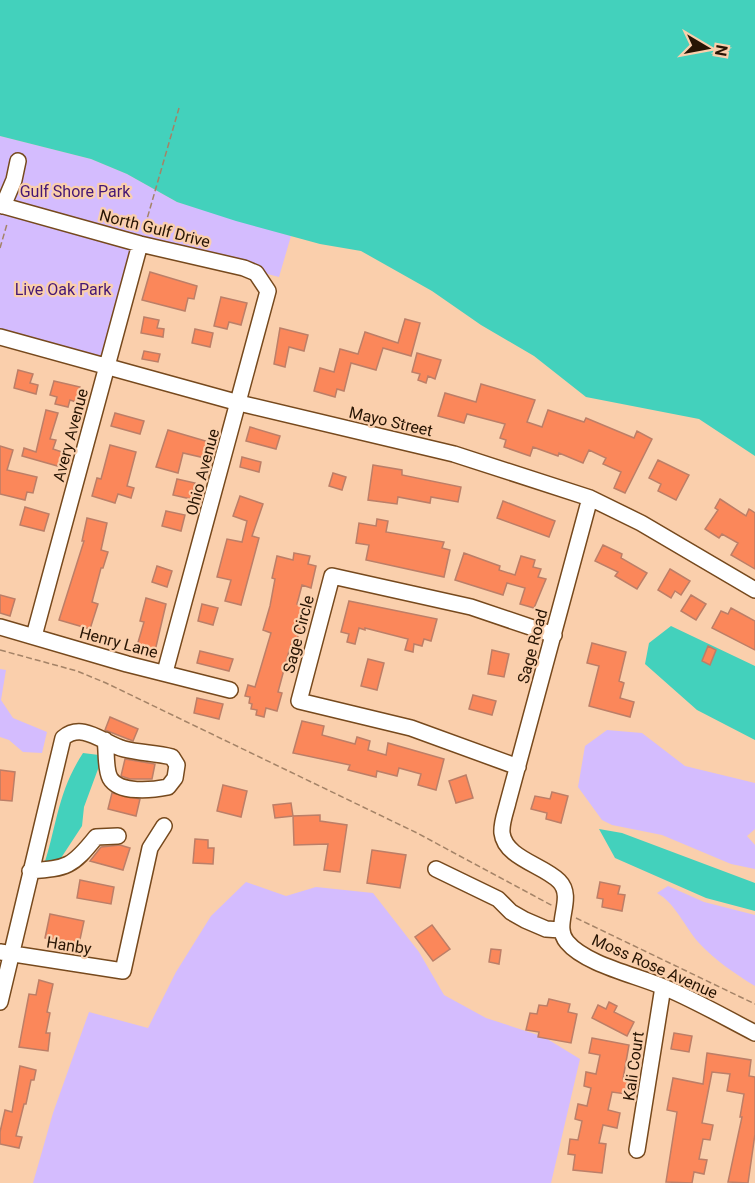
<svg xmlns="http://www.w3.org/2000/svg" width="755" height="1183" viewBox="0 0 755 1183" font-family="Roboto,sans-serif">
  <rect width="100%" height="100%" fill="#facfac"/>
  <path fill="#d4bcfe" d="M0,136L91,159L127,174L177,202L291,236L279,277L0,205Z
    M0,210L130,249L133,255L106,351L99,356L88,354L0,329Z
    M0,669L6,670L1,700L13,718L47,732L42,753L23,752L9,740L0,737Z
    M607,730L642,733L685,766L755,783V829L747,836L755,845V869L731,864L662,835L612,825L602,820L578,787L585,746Z
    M246,882L286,896L316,887L373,893L419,952L444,995L486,1018L544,1037L580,1059L551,1183H33L53,1113L89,1012L148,1028L176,972L211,916Z
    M668,886L704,902L755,915V986C735,974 715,960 699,943C684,926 676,904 657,893Z"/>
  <path fill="#43d1bc" d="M0,0H755V456L699,419L586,397L534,356L481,325L432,291L361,251L320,244L236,221L177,202L127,174L91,159L0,136Z
    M671,626L755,666V740L697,710L645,664L649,643Z
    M83,753L99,755L101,761L84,807L82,826L61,858L43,868C57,826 57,793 83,753Z
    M599,829L622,833L755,883V911L706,898L615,858Z"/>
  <path fill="#fb875a" stroke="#bc7e67" stroke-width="1.5" d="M150,272L197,286L194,299L188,298L185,311L142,300Z
    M221,297L247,303L241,325L229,322L227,329L214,326Z
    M144,317L159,320L157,328L164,329L163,337L141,333Z
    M405,319L420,323L411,356L383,348L376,370L351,363L344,391L337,389L335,397L314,391L320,368L334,372L340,349L358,354L365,332L398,343Z
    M280,328L308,335L304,351L289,347L285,367L274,364Z
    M195,329L213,333L210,347L192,343Z
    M144,351L160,354L158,362L142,359Z
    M417,353L441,360L435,379L428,376L426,383L418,380L420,374L412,372Z
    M18,370L33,374L30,383L38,385L36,394L14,388Z
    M54,381L80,387L76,402L70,400L68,407L55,404L57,397L50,395Z
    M481,384L535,400L527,422L542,427L548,410L584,422L586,418L634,438L637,431L652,439L625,493L614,488L621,472L603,464L606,458L589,450L583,463L559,453L558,456L533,447L530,456L504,447L506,440L500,438L505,424L467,414L464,423L438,416L445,393L476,402Z
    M46,410L58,413L50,439L56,440L53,449L65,453L61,467L22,456L24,448L36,452Z
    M115,413L144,421L140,434L111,426Z
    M250,427L280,436L276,449L246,441Z
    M168,430L209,442L205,458L183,453L178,473L156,467Z
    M110,445L136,452L127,486L134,488L131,498L118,494L115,503L92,496L97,478L101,479Z
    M0,446L13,450L7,470L37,477L33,493L27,492L25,500L0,494Z
    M242,457L261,462L259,472L240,467Z
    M658,460L689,475L676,500L658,491L661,484L649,478Z
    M373,465L402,470V475L461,487L458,502L431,497L430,503L398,497L397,504L368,500Z
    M333,473L346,477L342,490L329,486Z
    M177,479L195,483L191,499L173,495Z
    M240,496L263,504L252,536L259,538L241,605L225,601L231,580L217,577L227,539L242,542L247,521L233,516Z
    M720,499L746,516L749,509L755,513V569L731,555L738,543L722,534L719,538L705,529L718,510L715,508Z
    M503,501L555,521L549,537L497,518Z
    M25,507L49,514L44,531L20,525Z
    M166,511L185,515L181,531L162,526Z
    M87,518L107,523L101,550L108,552L103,568H101L92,602L98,604L90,629L59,620L84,541H82Z
    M377,519L388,521L386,532L444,542L442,548L450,550L444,577L366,560L369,545L356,543L359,523L376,526Z
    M603,545L622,554L621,558L647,573L637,589L615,576L618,572L595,561Z
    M294,553L310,556L308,564L316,566L311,588L302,585L297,604L304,606L301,626L297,639L294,638L289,651L278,692L282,693L277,711L266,708L264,717L256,715L257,710L251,709L252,704L249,703L250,697L245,696L248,685L255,687L271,633L263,630L270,606L275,579L272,578L277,556L293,560Z
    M464,553L500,566L499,570L515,575L521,556L535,560L533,567L541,569L538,577L546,579L534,608L520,604L525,588L507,583L503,595L455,580Z
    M157,566L172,571L167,587L152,582Z
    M670,569L690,581L681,595L675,591L671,598L658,590Z
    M0,595L15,599L10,616L0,613Z
    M691,595L706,604L696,620L681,611Z
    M146,598L166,604L155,651L137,646L144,622L140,621Z
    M349,601L437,619L431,641L424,639L422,646L414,644L413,652L405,650L408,639L365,628V630L359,628L355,644L347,642L349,634L341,632Z
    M202,604L218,608L213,625L198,621Z
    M731,608L755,621V650L712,628L721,611L728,614Z
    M592,643L626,652L619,681L624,683L620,698L634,702L630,717L589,706L599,666L587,663Z
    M708,646L716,650L710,665L702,661Z
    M492,650L509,654L504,677L488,674Z
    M200,651L233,659L229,671L197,663Z
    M368,659L384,663L377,690L361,686Z
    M473,695L496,701L492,715L469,709Z
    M197,698L223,704L219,719L194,713Z
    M110,717L138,729L133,741L105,730Z
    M302,721L324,726L322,735L355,744L357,737L370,741L368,750L386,755L388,743L444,759L436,790L418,785L421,774L399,768L397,776L377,771L376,777L348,770L350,765L293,753Z
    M125,759L155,764L152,779H130L121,776Z
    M0,770L15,772L12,801L0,800Z
    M466,775L473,798L456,803L449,781Z
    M223,785L247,791L241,817L217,811Z
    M552,792L568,796L561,823L546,819L547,813L531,809L535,796L550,799Z
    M112,793L140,799L136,816L108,809Z
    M291,803L293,816L275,818L273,805Z
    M320,815V821L347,825L340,872L324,870L328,844L294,845L293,816Z
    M195,839L208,840V848H214L213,864L193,863Z
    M120,845L130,848L123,870L90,861L101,847Z
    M372,850L406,855L400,888L367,883Z
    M80,880L114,887L111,904L77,898Z
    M600,882L620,886L618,894L625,895L622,911L602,907L603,899L597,898Z
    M50,914L84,921L79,944L45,938Z
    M432,925L450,949L433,961L415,937Z
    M491,949L501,950L499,964L489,962Z
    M39,980L53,984L47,1012L50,1013L46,1033H50L48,1051L19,1047L29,994L36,995Z
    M549,999L570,1004L568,1012L577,1014L571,1043L538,1037L539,1032L526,1030L530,1013L537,1014L539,1005L547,1006Z
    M609,1002L617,1006L614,1012L634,1022L627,1036L592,1018L598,1005L606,1009Z
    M674,1033L692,1036L689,1052L671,1049Z
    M592,1038L629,1045L623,1079L629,1080L626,1094L612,1092L608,1110L620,1113L617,1128L603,1125L599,1143L606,1144L602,1173L573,1170L575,1155L568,1154L570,1139L578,1140L582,1121L575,1119L578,1104L587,1106L591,1088L584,1086L586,1072L596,1074L600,1055L589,1053Z
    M707,1053L751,1060L749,1076L755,1077V1134L748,1183L728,1182L742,1117H740L744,1094L727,1091L730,1074L712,1072L702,1123L713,1125L710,1140L703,1139L699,1159L707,1160L704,1174L694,1172L692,1183L666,1182L677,1112L667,1110L673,1078L703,1084Z
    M20,1066L36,1070L34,1080H31L26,1104H24L16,1136L22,1137L19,1148L0,1144V1132L5,1110L12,1112Z"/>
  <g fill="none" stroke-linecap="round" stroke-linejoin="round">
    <defs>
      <path id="minor" d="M0,205L140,244L244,268L256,273L268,291L165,672
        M3,206L14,180L18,161
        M0,337L239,403L454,454L590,498L641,523L755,590
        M590,498L508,802C506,811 501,823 502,833C505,858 543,865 559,881C576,898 552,925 567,942C585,964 635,975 661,986C693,999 724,1017 755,1033
        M0,627L127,664L230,690
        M34,636L140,244
        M518,767L411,728L299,701L332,576L471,607L554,635
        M436,869L498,899L511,912L525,920L546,929L561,930
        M30,871C68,868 72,867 96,837L118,836
        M0,952L123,971L150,848L164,826
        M0,1002L63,738C83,721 104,744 124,749C140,753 156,753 172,757L177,765L175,778L168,787C153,790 119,794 110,778C105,769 107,751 105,740
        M637,1150L663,987"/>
    </defs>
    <use href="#minor" stroke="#76491d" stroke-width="18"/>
    <path stroke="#a48367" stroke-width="1.5" stroke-dasharray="6 3" stroke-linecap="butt" d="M152,233L146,225L147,219L179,108
      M0,248L7,224
      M0,650L77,671L106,683L417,833L553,906
      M576,918L755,1004"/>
    <use href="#minor" stroke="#fff" stroke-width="15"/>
  </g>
  <g text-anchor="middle" stroke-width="4.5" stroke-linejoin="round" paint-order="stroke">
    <g font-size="16" fill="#451774" stroke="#facfac">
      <text x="75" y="197">Gulf Shore Park</text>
      <text x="63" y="295">Live Oak Park</text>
    </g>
    <g font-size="16" fill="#281504" stroke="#facfac">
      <text transform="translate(155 228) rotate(14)" y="6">North Gulf Drive</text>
      <text transform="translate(391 421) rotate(13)" y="6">Mayo Street</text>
      <text transform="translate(70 435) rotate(-75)" y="6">Avery Avenue</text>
      <text transform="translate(202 472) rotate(-75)" y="6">Ohio Avenue</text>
      <text transform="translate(298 634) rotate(-75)" y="6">Sage Circle</text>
      <text transform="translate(119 642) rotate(15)" y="6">Henry Lane</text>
      <text transform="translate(532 646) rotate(-75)" y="6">Sage Road</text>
      <text transform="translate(69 945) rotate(9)" y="6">Hanby</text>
      <text transform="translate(655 966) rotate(24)" y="6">Moss Rose Avenue</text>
      <text transform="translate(633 1066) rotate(-82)" y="6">Kali Court</text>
    </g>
  </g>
  <g transform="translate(707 48) rotate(100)" stroke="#facfac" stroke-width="4.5" paint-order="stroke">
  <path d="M0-4.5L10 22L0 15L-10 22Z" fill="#281504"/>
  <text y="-9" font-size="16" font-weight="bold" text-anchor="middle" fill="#281504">N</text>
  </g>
</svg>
